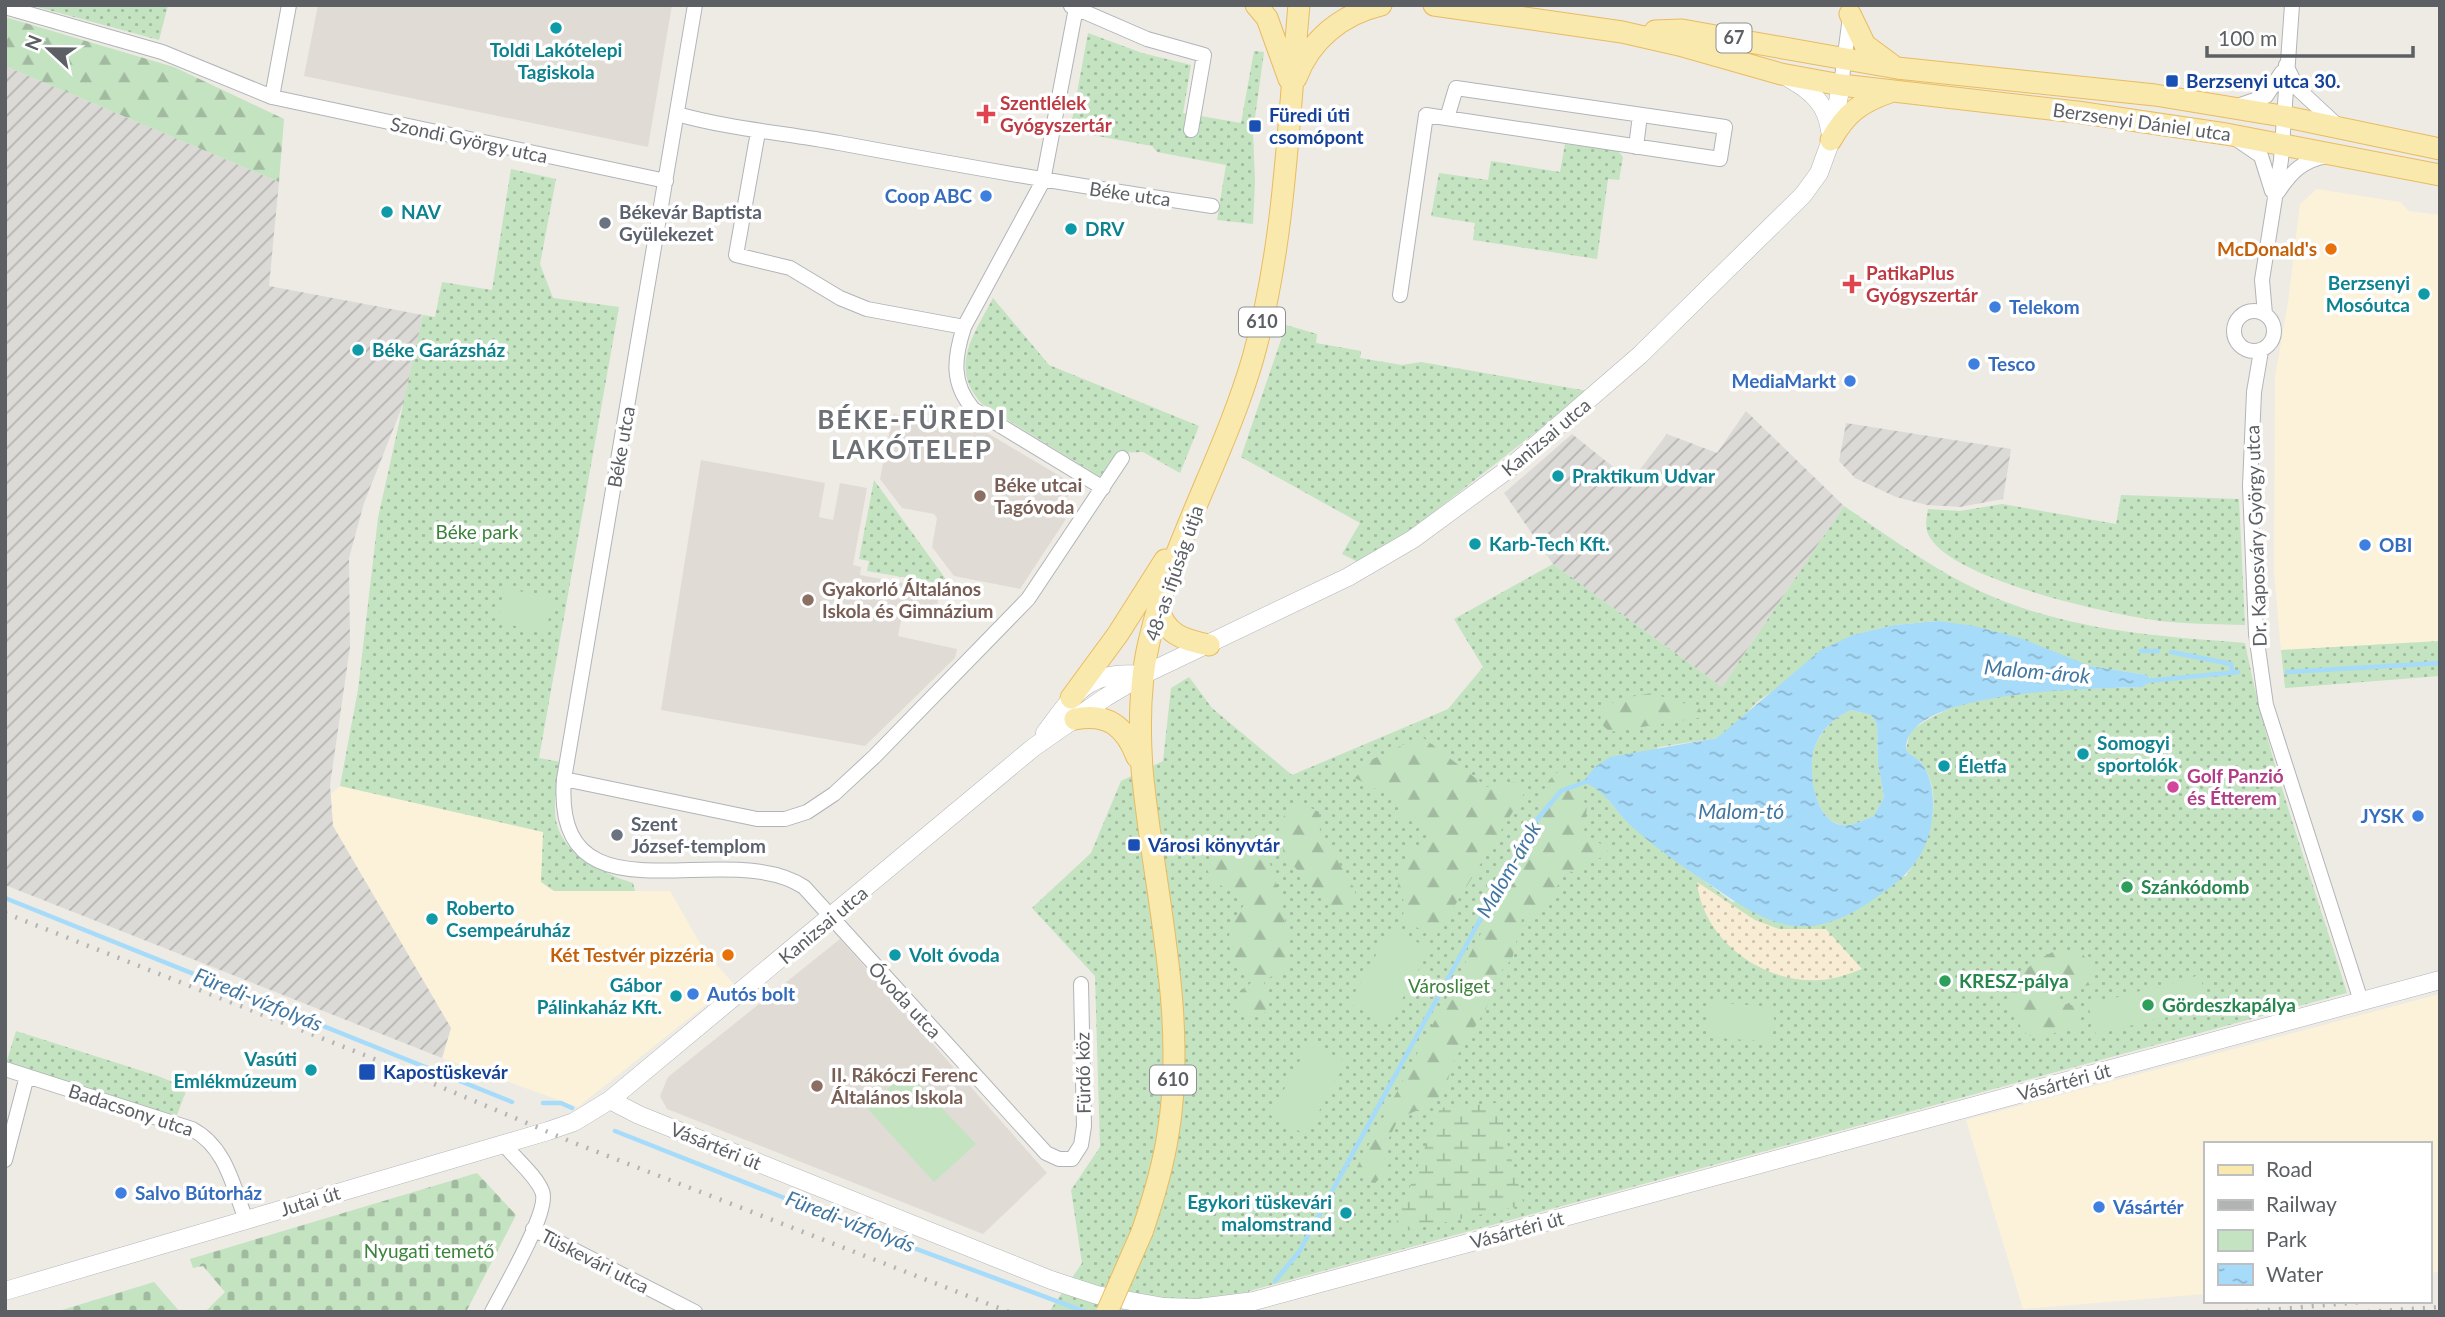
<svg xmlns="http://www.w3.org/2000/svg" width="2445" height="1317" viewBox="0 0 2445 1317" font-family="Lato,sans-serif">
  <defs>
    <pattern id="industrial-furrows" width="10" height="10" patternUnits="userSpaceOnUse" patternTransform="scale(1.75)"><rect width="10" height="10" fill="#dcdad6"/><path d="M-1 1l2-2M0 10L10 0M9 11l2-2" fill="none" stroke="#b6b4b1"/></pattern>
    <pattern id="green-dots" width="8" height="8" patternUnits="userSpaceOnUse" patternTransform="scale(1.75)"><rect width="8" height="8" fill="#c3e3c1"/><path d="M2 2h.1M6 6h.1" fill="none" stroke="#a2bba0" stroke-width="1.8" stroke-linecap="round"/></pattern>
    <pattern id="forest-firs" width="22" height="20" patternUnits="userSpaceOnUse" patternTransform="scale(1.75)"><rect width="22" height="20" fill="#c3e3c1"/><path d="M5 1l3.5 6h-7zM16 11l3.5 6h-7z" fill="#a2bba0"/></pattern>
    <pattern id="wetland-marsh" width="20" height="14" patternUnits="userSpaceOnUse" patternTransform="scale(1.75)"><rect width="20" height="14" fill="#c3e3c1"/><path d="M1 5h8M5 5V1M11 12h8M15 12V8" fill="none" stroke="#a2bba0"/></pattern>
    <pattern id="sand-dots" width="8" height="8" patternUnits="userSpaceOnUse" patternTransform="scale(1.75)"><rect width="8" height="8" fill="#f8edd4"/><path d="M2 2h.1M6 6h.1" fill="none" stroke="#ccc3b0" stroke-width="1.8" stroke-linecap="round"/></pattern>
    <pattern id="cemetery-stones" width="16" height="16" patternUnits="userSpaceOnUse" patternTransform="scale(1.75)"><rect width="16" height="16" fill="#c3e3c1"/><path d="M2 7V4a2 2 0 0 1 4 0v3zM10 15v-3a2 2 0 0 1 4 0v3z" fill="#a2bba0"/></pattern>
    <pattern id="water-ripples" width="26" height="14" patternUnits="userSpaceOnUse" patternTransform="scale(1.75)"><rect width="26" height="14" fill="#a7dbfa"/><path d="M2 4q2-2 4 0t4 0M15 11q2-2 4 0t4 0" fill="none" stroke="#8bb5ce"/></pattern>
  </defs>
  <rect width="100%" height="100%" fill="#edebe4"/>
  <path fill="#fcf2da" d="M2317,189L2400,202L2409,211L2440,215V641L2281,650L2274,572L2275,377L2288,302L2300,204Z
    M340,786L544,832L541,882L554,891H670L705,952L733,983L578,1107L442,1058L451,1028L333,826L331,794Z
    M2440,994V1271L2429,1274V1144H2205V1294L2023,1309L1966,1120Z"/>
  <path fill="url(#industrial-furrows)" d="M5,66L279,182L269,286L423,315L404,402L364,503L349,558L350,647L330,785L333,826L451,1028L442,1058L5,885Z
    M1746,411L1844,506L1722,687L1553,564L1504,493L1572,434L1631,481L1667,434L1717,453Z
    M1846,423L2011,449L2003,499L1960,507L1927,505L1896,497L1855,478L1839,461Z"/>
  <path fill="#e0dcd5" d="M318,5H672L648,147L304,76Z
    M893,414L984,431L1075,485L1057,514L1066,519L1020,589L954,576L932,547L937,518L934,514L902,508L880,479Z
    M701,460L825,483L819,517L833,520L840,483L867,488L853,565L861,567L860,575L940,590L935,616L903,611L898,636L957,649L955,658L865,746L661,710Z
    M840,939L1047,1173L983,1234L667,1109L660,1096L668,1077Z"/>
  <path fill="url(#green-dots)" fill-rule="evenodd" d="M30,5H168L159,40Z
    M1088,33L1142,53L1191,65L1183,113L1241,123L1254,51L1264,52L1253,132L1255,182L1253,224L1217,220L1226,165L1157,152L1152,146L1070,131Z
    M1565,144L1618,151L1623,157L1619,180L1608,179L1597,259L1473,240L1475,223L1431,216L1439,173L1488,180L1491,161L1560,172Z
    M511,169L556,179L540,264L553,298L619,307L539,758L561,762C559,778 554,795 555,810C555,852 600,872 633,883L635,891H554L541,882L543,832L340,786L358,690L378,518L423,315L435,317L442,282L492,290Z
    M993,298L1049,365L1199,426L1180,473L1143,452L1116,453L1100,477L982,404C948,367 974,335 993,298Z
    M1286,325L1317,334L1316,343L1361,351L1360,358L1402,365L1421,362L1588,391L1406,534L1360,563L1342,554L1360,523L1241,457Z
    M874,480L950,585L867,571L869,561L859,559Z
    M2121,495L2239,499L2245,625C2220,624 2195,624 2170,622C2120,617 1959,582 1931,539C1924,529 1926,521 1928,509L1960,511L2002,504L2116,524Z
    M1844,506C1898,543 1951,583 2014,605C2088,632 2167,637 2245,643C2268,762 2312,877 2347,993L1249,1291V1312H1049L1082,1263L1071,1190L1100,1147L1095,976L1032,908L1091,853L1121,781L1163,761L1171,688L1189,677L1212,708L1292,775L1448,709L1483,667L1454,619L1553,564L1722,687ZM1938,621L2090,666L2147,675L2141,687C2067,691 1972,682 1910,732L1906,750C1911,756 1919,759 1923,765C1946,799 1927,848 1906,876L1732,902L1627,822L1598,788L1659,747L1717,738L1730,730L1757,702L1854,635L1894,625Z
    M2440,641V676L2285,688L2281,650Z
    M1851,710L1871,715L1877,724L1878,764L1884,797L1874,816C1865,819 1852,827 1842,825C1814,821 1808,771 1814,749C1820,731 1834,718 1851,710Z
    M16,1031L158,1076L187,1088L174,1123L5,1067Z"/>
  <path fill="url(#forest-firs)" d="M5,17L174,67L284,119L279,182L5,66Z
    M1651,693L1699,708L1704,717L1610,732L1600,723L1601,710L1619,699Z
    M1421,736L1487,787L1514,782L1525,792L1436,936L1402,921L1405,903L1397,889L1409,845L1427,846L1431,832L1401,816L1395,799L1355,778L1371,760Z
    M1567,767L1587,807L1584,831L1594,841L1609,847L1606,856L1591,861L1580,873L1566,871L1545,908L1522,919L1512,959L1497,976L1486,1009L1452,1064L1447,1084L1435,1103L1399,1118L1382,1152L1388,1170L1375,1183L1364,1181L1357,1167L1539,824C1541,797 1541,779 1567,767Z
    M1299,802L1319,812L1320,831L1354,888L1357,899L1348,911L1331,909L1286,857L1279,838L1285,811Z
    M1234,841L1268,858C1281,895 1290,929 1288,968L1263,981L1270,994L1268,1011L1251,1018L1238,1010L1240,991L1256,979L1238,964L1227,943L1232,925L1246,901L1212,880L1205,865L1219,847Z
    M2058,949L2082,953L2096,973L2091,985L2061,989L2056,1000C2064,1006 2073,1003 2083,1010L2079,1026L2041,1037L2027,1035C2022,1028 2015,1019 2012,1011C2003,979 2035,961 2058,949Z"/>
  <path fill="url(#wetland-marsh)" d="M1496,1103L1524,1205L1392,1234L1440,1108Z"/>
  <path fill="url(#sand-dots)" d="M1697,882L1755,920L1779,929H1826L1862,969C1849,974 1835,979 1821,980C1763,984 1703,941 1697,882Z"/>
  <path fill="url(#cemetery-stones)" d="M477,1173L516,1215L466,1312H205L225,1292L203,1266L193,1268L190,1259Z
    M154,1282L180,1312H54L62,1310Z"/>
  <path fill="#c3e3c1" d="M504,588L553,598L546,631L497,623Z
    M1391,928L1430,949L1388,1025L1349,1003Z
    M2200,975L2208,1005L2096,1035L2088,1005Z
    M1708,1002L1775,1007L1772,1042L1706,1037Z
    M1310,1042L1346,1062L1306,1135L1270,1115Z
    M907,1071L976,1144L934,1182L867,1108Z"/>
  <path fill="url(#water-ripples)" fill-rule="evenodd" d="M1938,621L1974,626L2020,638L2090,666L2147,675L2151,681L2142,687C2098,689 1904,688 1906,750C1911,756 1918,758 1922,764C1936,782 1935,816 1928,837C1918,870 1892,887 1865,905C1799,947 1762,920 1706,882C1679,864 1653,846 1629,824C1613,808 1605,790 1583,782L1595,767L1610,757L1717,738L1821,650L1853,635L1894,625ZM1851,710L1871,715L1877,724L1878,764L1884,797L1874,816C1865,819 1852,827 1842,825C1814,821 1808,770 1814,749C1820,730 1834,718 1851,710Z"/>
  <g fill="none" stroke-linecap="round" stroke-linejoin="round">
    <path stroke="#a7dbfa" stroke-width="4.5" d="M2141,651H2158
      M2171,652L2231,664L2232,672
      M2287,672L2440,663
      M2147,681L2238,672
      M5,898L512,1102
      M543,1103H561L572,1108
      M615,1131L860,1228L1086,1312
      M1275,1281L1299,1252L1530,828L1561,791L1588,781"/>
    <defs>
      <path id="minor" d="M695,5L564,779C552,931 726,835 804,887L1046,1153L1059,1159H1072L1081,1145L1084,1126L1081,984
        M1071,6L1147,39L1204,55L1191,130
        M5,7L162,52L272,97L666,181
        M1076,8L1043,181L964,327C954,358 951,383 973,409L1103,488
        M2286,65L2297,88L2338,126
        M1841,85L1850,17
        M272,97L289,5
        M2240,105L2266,96L2282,72
        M677,114C730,129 785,133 839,143C963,166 1087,188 1212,206
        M758,132L736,255L790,268L840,298L867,309L964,327
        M2239,141L2261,156L2272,191
        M1636,147L1640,115
        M2278,192C2291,172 2303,160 2327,156
        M1400,295L1426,115L1720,159L1725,127L1456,88L1447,118
        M2234 331a20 20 0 1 1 40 0a20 20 0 1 1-40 0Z
        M2265,314L2262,280L2281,160L2292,5
        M2261,351L2254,392L2250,486L2256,634L2266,705L2361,1001
        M564,779L757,819H785L807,812L834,794L875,756L1028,599L1122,458
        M5,1069L192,1129C226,1147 233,1186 246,1220
        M5,1160L27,1076
        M533,1229L695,1312
        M492,1312C503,1290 551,1210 542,1191C535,1174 515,1159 504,1144"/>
      <path id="tertiary" d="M1790,79C1813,92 1827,105 1830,131
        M1045,733C1075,693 1088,669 1143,675
        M610,1100L639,1115L1051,1280L1097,1295L1164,1307L1198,1308L1254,1301L2440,980
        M5,1291L548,1131L574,1122L610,1100L1034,747L1106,697L1143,675L1348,577L1413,539L1507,470L1640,355L1803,195L1819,173L1831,140L1841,85"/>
      <path id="primary" d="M1256,5L1267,18L1289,79
        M1434,5L1622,32L1679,45L1781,74L1841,85L2077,112L2226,134L2440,175
        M1850,14L1865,45L1892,65
        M1655,31L1682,30L1897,68L2155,95L2282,116L2440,149
        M1296,78C1310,40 1342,14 1381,5
        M1831,140C1846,113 1861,102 1890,92
        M1158,606C1164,634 1183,640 1209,645
        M1071,698L1118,634L1165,560
        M1075,719C1108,713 1125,726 1137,757
        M1142,1232C1153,1200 1163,1167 1168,1134C1188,1013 1153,889 1142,769C1139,726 1139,684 1149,642C1171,544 1225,455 1253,358C1285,244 1288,123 1299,5"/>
    </defs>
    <use href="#minor" stroke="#b1b4b8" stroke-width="16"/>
    <use href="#tertiary" stroke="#b1b4b8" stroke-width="19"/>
    <use href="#primary" stroke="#e9bb61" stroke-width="23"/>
    <use href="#minor" stroke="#fff" stroke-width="14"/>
    <use href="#tertiary" stroke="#fff" stroke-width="18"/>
    <use href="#primary" stroke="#fae9ac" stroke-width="21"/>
    <path stroke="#b2b3b3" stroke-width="4.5" stroke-dasharray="2 9" stroke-linecap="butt" d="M5,913L372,1058L572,1142L1009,1312
      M2429,1296H2440
      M2246,1312L2372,1301
      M2368,1312L2440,1307"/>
    <defs>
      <path id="primary-bridge" d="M1107,1312L1142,1232"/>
    </defs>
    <use href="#primary-bridge" stroke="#e9bb61" stroke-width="23" stroke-linecap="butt"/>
    <use href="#primary-bridge" stroke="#fae9ac" stroke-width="21"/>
  </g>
  <g fill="#0f9aa8" stroke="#fff" stroke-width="2.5">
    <circle cx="556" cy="28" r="7"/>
    <circle cx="387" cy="212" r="7"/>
    <circle cx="1071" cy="229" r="7"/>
    <circle cx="2424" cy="294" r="7"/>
    <circle cx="358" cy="350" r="7"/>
    <circle cx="1558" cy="476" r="7"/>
    <circle cx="1475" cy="544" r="7"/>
    <circle cx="2083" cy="754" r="7"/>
    <circle cx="1944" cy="766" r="7"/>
    <circle cx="432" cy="919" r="7"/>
    <circle cx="895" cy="955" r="7"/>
    <circle cx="676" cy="996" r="7"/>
    <circle cx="311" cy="1070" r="7"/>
    <circle cx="1346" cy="1213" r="7"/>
  </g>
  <g fill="#1a4fb4" stroke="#fff" stroke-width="2.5">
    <rect x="2165" y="74" width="14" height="14" rx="3.5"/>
    <rect x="1248" y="119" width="14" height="14" rx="3.5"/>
    <rect x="1127" y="838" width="14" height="14" rx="3.5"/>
    <rect x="358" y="1063" width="18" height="18" rx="3.5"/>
  </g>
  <g fill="#e0444e" stroke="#fff" stroke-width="2.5">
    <path d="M982.5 103.5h7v7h7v7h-7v7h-7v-7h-7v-7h7z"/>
    <path d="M1848.5 273.5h7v7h7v7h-7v7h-7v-7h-7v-7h7z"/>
  </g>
  <g fill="#3f7fe0" stroke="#fff" stroke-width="2.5">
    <circle cx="986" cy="196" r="7"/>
    <circle cx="1995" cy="307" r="7"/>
    <circle cx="1974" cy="364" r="7"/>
    <circle cx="1850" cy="381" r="7"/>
    <circle cx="2365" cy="545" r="7"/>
    <circle cx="2418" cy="816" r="7"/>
    <circle cx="693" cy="994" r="7"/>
    <circle cx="121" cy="1193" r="7"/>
    <circle cx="2099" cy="1207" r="7"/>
  </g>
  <g fill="#6b7280" stroke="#fff" stroke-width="2.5">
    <circle cx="605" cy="223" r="7"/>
    <circle cx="617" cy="835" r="7"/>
  </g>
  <g fill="#e8710a" stroke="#fff" stroke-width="2.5">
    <circle cx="2331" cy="249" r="7"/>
    <circle cx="728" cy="955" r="7"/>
  </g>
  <g fill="#8d6e63" stroke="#fff" stroke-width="2.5">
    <circle cx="980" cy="496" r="7"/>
    <circle cx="808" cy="600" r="7"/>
    <circle cx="817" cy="1086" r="7"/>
  </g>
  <circle fill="#d1479c" stroke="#fff" stroke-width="2.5" cx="2173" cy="787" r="7"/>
  <g fill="#2e9e5b" stroke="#fff" stroke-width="2.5">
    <circle cx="2127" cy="887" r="7"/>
    <circle cx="1945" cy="981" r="7"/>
    <circle cx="2148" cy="1005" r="7"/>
  </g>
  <g text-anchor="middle" stroke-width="7" stroke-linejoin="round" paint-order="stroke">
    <g fill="#fff" stroke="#8d8f92" stroke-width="2">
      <rect x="1716.5" y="23.5" width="35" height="29" rx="5"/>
      <rect x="1239" y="307.5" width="46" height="29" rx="5"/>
      <rect x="1150" y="1065.5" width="46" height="29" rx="5"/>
    </g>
    <g font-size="18" font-weight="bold" fill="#5c5f63">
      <text x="1734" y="44">67</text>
      <text x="1262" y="328">610</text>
      <text x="1173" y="1086">610</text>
    </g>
    <g font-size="19" font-weight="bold" fill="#0d838f" stroke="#fff" text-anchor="start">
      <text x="556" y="57" text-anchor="middle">Toldi Lakótelepi<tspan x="556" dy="22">Tagiskola</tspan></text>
      <text x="401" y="219">NAV</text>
      <text x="1085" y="236">DRV</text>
      <text x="2410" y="290" text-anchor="end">Berzsenyi<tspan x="2410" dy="22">Mosóutca</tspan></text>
      <text x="372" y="357">Béke Garázsház</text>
      <text x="1572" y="483">Praktikum Udvar</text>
      <text x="1489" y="551">Karb-Tech Kft.</text>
      <text x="2097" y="750">Somogyi<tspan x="2097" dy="22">sportolók</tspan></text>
      <text x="1958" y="773">Életfa</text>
      <text x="446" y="915">Roberto<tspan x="446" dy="22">Csempeáruház</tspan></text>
      <text x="909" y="962">Volt óvoda</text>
      <text x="662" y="992" text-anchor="end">Gábor<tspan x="662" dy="22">Pálinkaház Kft.</tspan></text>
      <text x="297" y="1066" text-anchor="end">Vasúti<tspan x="297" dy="22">Emlékmúzeum</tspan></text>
      <text x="1332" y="1209" text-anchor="end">Egykori tüskevári<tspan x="1332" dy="22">malomstrand</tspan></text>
    </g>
    <g font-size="19" font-weight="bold" fill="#164399" stroke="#fff" text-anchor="start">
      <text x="2186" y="88">Berzsenyi utca 30.</text>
      <text x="1269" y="122">Füredi úti<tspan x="1269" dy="22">csomópont</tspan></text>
      <text x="1148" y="852">Városi könyvtár</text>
      <text x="383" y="1079">Kapostüskevár</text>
    </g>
    <g font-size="19" font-weight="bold" fill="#be3a42" stroke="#fff" text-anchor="start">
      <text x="1000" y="110">Szentlélek<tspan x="1000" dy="22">Gyógyszertár</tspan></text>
      <text x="1866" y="280">PatikaPlus<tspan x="1866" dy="22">Gyógyszertár</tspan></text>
    </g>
    <g font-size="19" fill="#5c5f63" stroke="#fff">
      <text transform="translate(2142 122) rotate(8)" y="7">Berzsenyi Dániel utca</text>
      <text transform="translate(469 140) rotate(12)" y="7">Szondi György utca</text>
      <text transform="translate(1130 194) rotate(8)" y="7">Béke utca</text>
      <text transform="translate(1546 437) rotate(-40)" y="7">Kanizsai utca</text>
      <text transform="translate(621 447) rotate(-80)" y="7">Béke utca</text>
      <text transform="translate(2256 536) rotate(-92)" y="7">Dr. Kaposváry György utca</text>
      <text transform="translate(1174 573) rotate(-71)" y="7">48-as ifjúság útja</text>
      <text transform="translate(823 925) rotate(-40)" y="7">Kanizsai utca</text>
      <text transform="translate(905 1000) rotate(47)" y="7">Óvoda utca</text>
      <text transform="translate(1083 1073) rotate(-91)" y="7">Fürdő köz</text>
      <text transform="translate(2064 1082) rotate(-15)" y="7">Vásártéri út</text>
      <text transform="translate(131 1110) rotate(18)" y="7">Badacsony utca</text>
      <text transform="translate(716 1146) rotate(22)" y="7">Vásártéri út</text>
      <text transform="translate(310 1201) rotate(-17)" y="7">Jutai út</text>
      <text transform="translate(1517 1230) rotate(-15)" y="7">Vásártéri út</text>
      <text transform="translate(595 1261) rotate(27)" y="7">Tüskevári utca</text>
    </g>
    <g font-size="19" font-weight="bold" fill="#366cbe" stroke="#fff" text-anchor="start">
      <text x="972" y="203" text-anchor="end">Coop ABC</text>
      <text x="2009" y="314">Telekom</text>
      <text x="1988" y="371">Tesco</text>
      <text x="1836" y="388" text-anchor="end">MediaMarkt</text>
      <text x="2379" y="552">OBI</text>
      <text x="2404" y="823" text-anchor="end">JYSK</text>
      <text x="707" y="1001">Autós bolt</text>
      <text x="135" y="1200">Salvo Bútorház</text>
      <text x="2113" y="1214">Vásártér</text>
    </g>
    <g font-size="19" font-weight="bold" fill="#5b616d" stroke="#fff" text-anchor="start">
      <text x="619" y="219">Békevár Baptista<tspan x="619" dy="22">Gyülekezet</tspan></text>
      <text x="631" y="831">Szent<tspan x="631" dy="22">József-templom</tspan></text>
    </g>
    <g font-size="19" font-weight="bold" fill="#c56008" stroke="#fff" text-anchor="end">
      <text x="2317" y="256">McDonald's</text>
      <text x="714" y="962">Két Testvér pizzéria</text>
    </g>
    <g font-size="19" font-weight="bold" fill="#785e54" stroke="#fff" text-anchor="start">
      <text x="994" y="492">Béke utcai<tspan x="994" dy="22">Tagóvoda</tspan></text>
      <text x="822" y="596">Gyakorló Általános<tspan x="822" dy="22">Iskola és Gimnázium</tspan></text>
      <text x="831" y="1082">II. Rákóczi Ferenc<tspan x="831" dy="22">Általános Iskola</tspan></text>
    </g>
    <g font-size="19" fill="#3b833a" stroke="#fff">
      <text x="477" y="539">Béke park</text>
      <text x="1449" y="993">Városliget</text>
      <text x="429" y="1258">Nyugati temető</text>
    </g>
    <g font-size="19" font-weight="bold" fill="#b23c85" stroke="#fff" text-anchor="start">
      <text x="2187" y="783">Golf Panzió<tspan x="2187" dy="22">és Étterem</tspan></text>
    </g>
    <g font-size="19" font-weight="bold" fill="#27864d" stroke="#fff" text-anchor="start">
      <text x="2141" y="894">Szánkódomb</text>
      <text x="1959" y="988">KRESZ-pálya</text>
      <text x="2162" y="1012">Gördeszkapálya</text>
    </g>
    <g font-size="21" font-style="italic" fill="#4277a2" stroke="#fff">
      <text transform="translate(2037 672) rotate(5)" y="7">Malom-árok</text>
      <text x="1741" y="819">Malom-tó</text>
      <text transform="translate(1509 870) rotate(-60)" y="7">Malom-árok</text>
      <text transform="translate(258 1000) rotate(22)" y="7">Füredi-vízfolyás</text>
      <text transform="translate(850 1222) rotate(21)" y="7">Füredi-vízfolyás</text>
    </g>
    <g font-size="26" font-weight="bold" letter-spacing="2" fill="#6d7175" stroke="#fff">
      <text x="912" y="429">BÉKE-FÜREDI<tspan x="912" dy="30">LAKÓTELEP</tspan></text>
    </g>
  </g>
  <rect width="2445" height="1317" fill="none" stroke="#5c5f63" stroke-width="14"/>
  <rect x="2204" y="1142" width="228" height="161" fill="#ffffff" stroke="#bebfc1" stroke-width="2"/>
  <rect x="2218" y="1165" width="35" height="10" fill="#fae9ac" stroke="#bebfc1" stroke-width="2"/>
  <text x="2266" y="1177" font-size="21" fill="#5c5f63">Road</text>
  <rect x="2218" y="1200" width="35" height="10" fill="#b2b3b3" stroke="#bebfc1" stroke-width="2"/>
  <text x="2266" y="1212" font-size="21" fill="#5c5f63">Railway</text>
  <rect x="2218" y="1230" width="35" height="21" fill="#c3e3c1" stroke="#bebfc1" stroke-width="2"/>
  <text x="2266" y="1247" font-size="21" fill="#5c5f63">Park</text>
  <rect x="2218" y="1264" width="35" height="21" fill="url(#water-ripples)" stroke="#bebfc1" stroke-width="2"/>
  <text x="2266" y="1282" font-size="21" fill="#5c5f63">Water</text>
  <g transform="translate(49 49) rotate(292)" stroke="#ffffff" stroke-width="5" paint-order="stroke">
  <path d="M0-5L12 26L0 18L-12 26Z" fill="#5c5f63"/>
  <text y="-10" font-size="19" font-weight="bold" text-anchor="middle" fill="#5c5f63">N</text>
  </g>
  <path d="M2207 46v10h206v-10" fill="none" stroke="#5c5f63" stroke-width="3.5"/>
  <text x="2218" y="46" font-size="21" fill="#5c5f63" stroke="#ffffff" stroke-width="5" paint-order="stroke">100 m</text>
</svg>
